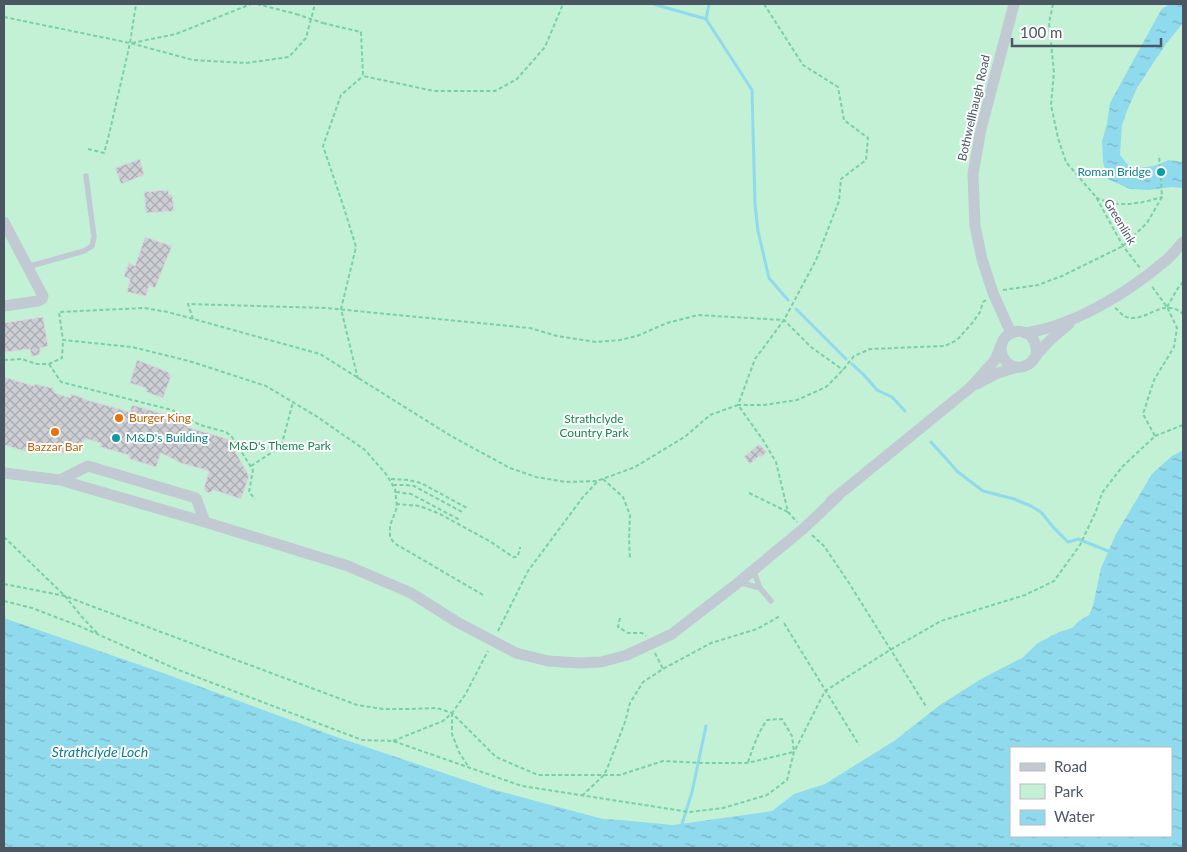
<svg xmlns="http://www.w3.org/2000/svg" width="1187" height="852" viewBox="0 0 1187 852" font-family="Lato,sans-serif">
  <defs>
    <pattern id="water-ripples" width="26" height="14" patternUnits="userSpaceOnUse" patternTransform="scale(1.25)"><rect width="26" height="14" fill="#90daee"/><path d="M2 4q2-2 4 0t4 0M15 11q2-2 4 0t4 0" fill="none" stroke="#78b4c4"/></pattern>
    <pattern id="building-cross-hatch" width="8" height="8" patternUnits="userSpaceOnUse" patternTransform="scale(1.25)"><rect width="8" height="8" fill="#cdcfd5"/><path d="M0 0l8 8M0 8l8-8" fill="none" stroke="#a8abb0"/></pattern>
  </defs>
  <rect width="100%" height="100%" fill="#f5f3f3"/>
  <path fill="#c3f1d5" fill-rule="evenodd" d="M4,4H1183V848H4ZM1011,748H1171V836H1011Z"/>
  <path fill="url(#water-ripples)" fill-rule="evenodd" d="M1169,4H1183V23L1166,44L1150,68L1137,88L1127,111L1122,125L1120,155L1131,169L1154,166L1169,160L1183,162V188L1171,187L1149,190L1130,189L1108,179L1103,162L1102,141L1107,124L1110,103L1161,10Z
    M1183,450V848H4V618L163,673L331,735L491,789L603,819L621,820L673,825L772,811L794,794L825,784L894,741L940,705L981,679L1022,658L1038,643L1059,632L1072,628L1079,621L1089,615L1093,606L1101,568L1116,534L1152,474L1172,456ZM1011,748H1171V836H1011Z"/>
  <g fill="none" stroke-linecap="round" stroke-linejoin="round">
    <path stroke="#90daee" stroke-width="3" d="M653,4L706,19
      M709,4L706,19L752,90L755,204L758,231L769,278L788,300
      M796,309L846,359
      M852,364L864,375L877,390L892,397L905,411
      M931,442L958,472L983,491L1014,499L1031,506L1041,512L1053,527L1068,542L1078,539L1108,551
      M682,824L692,792L706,726"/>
  </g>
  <path fill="url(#building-cross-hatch)" stroke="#d7d9de" d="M140,159L144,175L121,184L115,168Z
    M168,190L169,195H172L174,211L146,213L144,192Z
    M145,237L172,246L155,288L149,285L146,296L127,292L130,279L124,276L129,263L135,266Z
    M43,317L48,346L40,348V354L32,357L30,349L4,352V323Z
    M137,360L168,372L171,376L163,398L146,392V388L130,383Z
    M4,377L34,386L35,384L52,388L55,393L70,398L71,394L83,398V399L130,412L132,405L189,421L187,427L228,439L249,476L241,499L214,490L209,493L205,491L204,488L209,471L181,463L161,453L156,467L130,459L129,455L100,447L101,443L87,439L63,453L34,445L31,453L4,445Z
    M759,444L767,452L761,457L759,456L750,464L744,457Z"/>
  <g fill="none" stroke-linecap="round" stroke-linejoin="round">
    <path stroke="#7ad0a6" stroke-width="2" stroke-dasharray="4 2.5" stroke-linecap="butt" d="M257,4L296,14
      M764,4L803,65L838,87L844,120L868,138L866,160L841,179L839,201L816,260L784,320L755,359L738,405H764L797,400L826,387L843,370L854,356L870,349L945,346L957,340L973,322L980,312L983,302L986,300
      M1053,4L1049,23L1054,72L1051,105L1058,138L1066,162L1096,197L1123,246L1140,268
      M4,17L130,43L193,60L246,63L289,57L306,38L315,4
      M323,23L361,32L363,76L434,91H495L517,79L545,47L563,4
      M132,43L176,34L251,4
      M88,149L104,153L108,139L130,43L136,4
      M1096,198C1101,199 1106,202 1111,203C1128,206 1146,202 1162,197
      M1003,290L1038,285L1062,276L1123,246L1147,223L1162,197L1159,155
      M1167,307L1178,288L1183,282
      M1115,308C1118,310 1121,314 1124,316C1145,326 1162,295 1183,314
      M193,319L188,304L326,308L530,328L557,336L596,342L620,340L637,336L667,323L698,315L784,320L811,347L843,370
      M4,360L22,359L36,364H49L62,358L63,341
      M49,364L61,382L172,410L200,425L226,432L232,437L253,470L249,492L255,499
      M358,379L341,309L356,247L344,208L323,146L341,95L363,76
      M1155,436L1183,425
      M251,466L274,451H280L293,402
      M391,479L408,480L421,483L467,508
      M603,479L623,497L630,515L629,539L630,558
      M393,485H406L414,486L464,513
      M396,492L411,494L460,520
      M749,493L788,512
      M396,504L420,506L440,514L491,542L513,557H517L520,550V547
      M812,535L824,546L849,583L927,708
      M4,537L65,596L82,617L98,634
      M4,584L65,596L86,604L357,705L383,709H411L437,708L452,713L496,757L538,775H620L663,761L703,763H747L794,752
      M483,595L394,543L390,537V526L397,507L395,489L386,474L365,450L316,416L266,386L189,361L132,347L63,340L59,312L144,308L168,312L320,354L451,436L510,468L536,477L566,482L597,481L635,467L686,436L710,415L738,405L763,440L776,462L788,512L797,522
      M4,601L32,608L79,626L176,669L362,740L393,741L522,786L689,812L723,808L767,795L787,780L794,752L825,691L890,650L941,621L1025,595L1054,581L1080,545L1096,511L1102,493L1122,467L1155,436L1143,414L1154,380L1174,347L1177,328L1167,307L1151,285
      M620,618L618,627L628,633H642L646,636
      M784,623L859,745
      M498,631L528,571L583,497L597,482
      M655,653L663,669
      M452,713V734L459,752L468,766
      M393,741L443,721L452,713L465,695L488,651
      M748,762C753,748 758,732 767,720L782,719L792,736L794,752
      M582,796L604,775L607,769L625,722L630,703L643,682L663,669L711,643L757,629L780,616"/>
    <path stroke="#c1cad2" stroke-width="5.5" d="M27,267L84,251L92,246L94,237L86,176
      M753,570L760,588L771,601
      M739,582L760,588"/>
    <path stroke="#c1cad2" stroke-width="11" d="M4,222L43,296L42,299L38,301L4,306
      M1011,333L993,293L982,259L975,226L973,174L981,129L1014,4
      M1025,333C1073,326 1128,293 1165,261C1172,256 1177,248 1183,242
      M1036,355C1039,323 1001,326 1001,349C1001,354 1002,356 1005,360C1008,365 1015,368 1021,367C1023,367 1027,365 1029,364C1034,361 1036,354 1041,350C1049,340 1059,332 1069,324
      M977,384L998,373L1017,367
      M4,473L60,480L205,522L348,566L411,593L457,622L516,653L548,661L579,663L601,662L627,655L672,634L739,582L803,529L838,496
      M60,480L88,466L196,498L205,522
      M831,501L971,387L995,360L1001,345"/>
    <path stroke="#7ad0a6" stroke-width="2" stroke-dasharray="4 2.5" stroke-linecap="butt" d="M296,14L323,23"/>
  </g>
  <g fill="#0f9aa8" stroke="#fff" stroke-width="2">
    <circle cx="1161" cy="172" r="5"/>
    <circle cx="116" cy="438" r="5"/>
  </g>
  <g fill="#e8710a" stroke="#fff" stroke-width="2">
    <circle cx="119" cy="418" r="5"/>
    <circle cx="55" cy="432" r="5"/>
  </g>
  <g text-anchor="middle" stroke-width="4" stroke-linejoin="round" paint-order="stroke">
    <g font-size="12" fill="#4a5661" stroke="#fff">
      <text transform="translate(974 108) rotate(-77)" y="4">Bothwellhaugh Road</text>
      <text transform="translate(1120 222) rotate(59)" y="4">Greenlink</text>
    </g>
    <g font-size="12" fill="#0d838f" stroke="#fff" text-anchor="end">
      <text x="1151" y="176">Roman Bridge</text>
      <text x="126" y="442" text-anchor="start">M&amp;D's Building</text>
    </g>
    <g font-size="12" fill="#c56008" stroke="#fff" text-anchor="start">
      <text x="129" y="422">Burger King</text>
      <text x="55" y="451" text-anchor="middle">Bazzar Bar</text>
    </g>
    <g font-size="12" fill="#17864f" stroke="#fff">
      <text x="594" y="423">Strathclyde<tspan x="594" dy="14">Country Park</tspan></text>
      <text x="280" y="450">M&amp;D's Theme Park</text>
    </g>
    <g font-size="14" font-style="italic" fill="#0c7c9b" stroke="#fff">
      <text x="100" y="757">Strathclyde Loch</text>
    </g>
  </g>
  <rect width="1187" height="852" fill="none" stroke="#4a5661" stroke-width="10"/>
  <rect x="1010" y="747" width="162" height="90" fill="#ffffff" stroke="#b7bbc0"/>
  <rect x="1020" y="763" width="25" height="8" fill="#c1cad2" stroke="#b7bbc0"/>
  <text x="1054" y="772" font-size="15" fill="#4a5661">Road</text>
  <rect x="1020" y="784" width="25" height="15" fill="#c3f1d5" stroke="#b7bbc0"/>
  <text x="1054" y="797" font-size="15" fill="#4a5661">Park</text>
  <rect x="1020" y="810" width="25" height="15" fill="url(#water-ripples)" stroke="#b7bbc0"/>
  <text x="1054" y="822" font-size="15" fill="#4a5661">Water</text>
  <path d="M1012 38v8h149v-8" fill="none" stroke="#4a5661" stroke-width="2.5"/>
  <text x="1020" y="38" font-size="15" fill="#4a5661" stroke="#ffffff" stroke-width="4" paint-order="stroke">100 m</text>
</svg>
